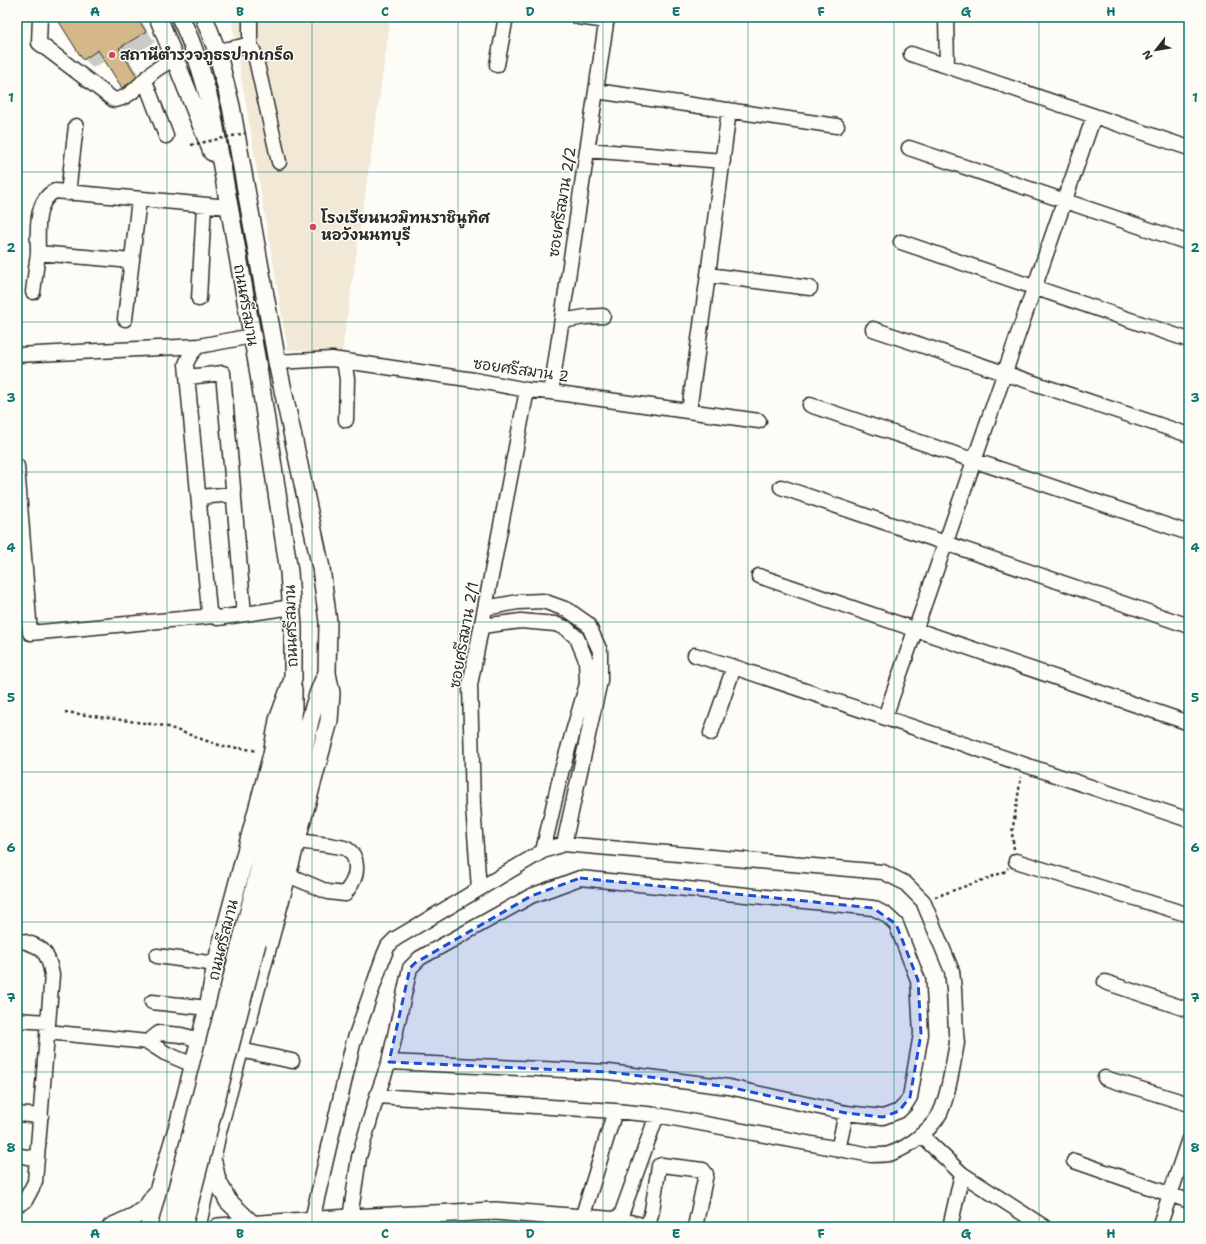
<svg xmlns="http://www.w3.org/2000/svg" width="1206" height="1244" viewBox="0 0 1206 1244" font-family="'Shantell Sans','Playpen Sans Thai',sans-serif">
  <rect width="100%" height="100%" fill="#fdfcf7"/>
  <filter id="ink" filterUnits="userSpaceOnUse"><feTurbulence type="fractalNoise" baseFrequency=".025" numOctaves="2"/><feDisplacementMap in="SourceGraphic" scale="8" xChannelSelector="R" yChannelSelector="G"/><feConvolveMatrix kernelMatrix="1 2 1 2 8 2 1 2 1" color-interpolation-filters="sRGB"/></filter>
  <g filter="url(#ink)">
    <path fill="#f1e8d6" d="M231,17H391L342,352L288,350Z"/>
    <path fill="#0003" d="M57,17H139L155,42L128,58L147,88L132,97L122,88L105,61L93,68L84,59Z"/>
    <path fill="#d4b889" stroke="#2b2b2b" d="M56,17H137L146,32L119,48L138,78L122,88L98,50L83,60Z"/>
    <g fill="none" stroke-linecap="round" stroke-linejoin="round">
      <defs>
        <path id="minor" d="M40,17L39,43L114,100C130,99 142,81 153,72C159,67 167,63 175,58
          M578,17L607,21
          M946,17L947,66
          M250,44L255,55L279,162
          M217,51L239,47L250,44V17
          M911,54L1189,148
          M497,65L506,17
          M145,81L166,136
          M596,91L837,126
          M909,148L1189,243
          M587,150L723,161
          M68,193L76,126
          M901,242L1189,340
          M132,261L38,253C38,234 34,201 55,191L229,207
          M708,275L810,288
          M33,292L38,253
          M199,299L204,205
          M125,319L139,199
          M562,321L585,317L603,316
          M873,329L1189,435
          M252,336L199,346C192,351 189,356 186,364L209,611L213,616L218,618L292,607
          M17,355L199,346
          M344,361L347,379L346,420
          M277,362L332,359L474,380L527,390L551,392L759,421
          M188,377L223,373L244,614
          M551,392L607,17
          M810,405L1189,533
          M689,411L708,275L729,110
          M17,466L30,633L213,616
          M781,487L1189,626
          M199,497L234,494
          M759,576C902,624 1045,674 1189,723
          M485,608L518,602L543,601L568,610L588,624L600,651V681L564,844
          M482,626L521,621L555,624L566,628L577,638L586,660L587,684L561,773L543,851
          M695,655L734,667L1189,820
          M885,717L1094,116
          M711,733L734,667
          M1016,861L1189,915
          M288,875L328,892L345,894C347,890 350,887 352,883C358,872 358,856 347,849C342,846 305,842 297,841
          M479,889L473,806L470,685L485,608L527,390
          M17,940C41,945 48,950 52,975L35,1182L25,1201L17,1205
          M157,956L216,964
          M1105,982L1189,1010
          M152,1002L208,1008
          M17,1020L48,1022
          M47,1032L148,1042
          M240,1050L292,1061
          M193,1065L165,1053L148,1042L159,1033L181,1035L200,1040
          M1105,1078L1189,1104
          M17,1114L41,1116
          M921,1135L962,1174L1044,1227
          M838,1150L846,1113
          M17,1155L37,1159
          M1074,1161L1189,1201
          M350,1218L359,1157L377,1096L389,1062L410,968L420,958L531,896L580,878L873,908L885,914L896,924L918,980L921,1034L910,1097L905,1105L899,1111L883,1117L846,1113L729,1087L609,1072L389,1062
          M582,1218L615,1111
          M312,1220L353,1044L384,955L388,946L395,939L543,851L564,844L883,872L905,883L923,901L952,971L954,989L956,1033L957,1043C953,1064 950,1086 943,1106C937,1126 909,1148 889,1154C884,1155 877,1155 871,1155L657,1115L615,1111L377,1096
          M619,1221L657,1115
          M648,1227L652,1210L659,1166L662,1165L703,1170L706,1174L695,1227
          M950,1227L962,1174
          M1159,1227L1189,1139"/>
        <path id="major" d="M158,17L212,152
          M242,939L293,731V689
          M257,943C270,890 284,837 297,784C305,746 310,707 327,673
          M213,1162L217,1180L228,1201L252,1224
          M111,1227L135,1216L147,1207L155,1195
          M149,1227L158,1191L179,1122L208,1008L216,964L272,754L278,720L293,679V627L289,572L258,368L212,111C204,78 195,47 180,17
          M197,1227L218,1130L329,721L331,693L327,673L328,622L321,568L277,362L231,106L217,51L204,17
          M218,1227L350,1218L495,1211L619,1221L644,1227"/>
      </defs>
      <use href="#minor" stroke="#2b2b2b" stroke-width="17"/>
      <use href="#major" stroke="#2b2b2b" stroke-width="20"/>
      <path stroke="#2b2b2b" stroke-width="2.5" stroke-dasharray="3 3" stroke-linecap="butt" d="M65,712L165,726L207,741L225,747L240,748L258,751
        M1014,849L1012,833L1021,777
        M935,897L991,877L1004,872L1008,868"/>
      <use href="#minor" stroke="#fdfcf7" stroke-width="14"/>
      <use href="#major" stroke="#fdfcf7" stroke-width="17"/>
      <defs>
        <path id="major-bridge" d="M167,1227L242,939
          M183,1227L257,943"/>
      </defs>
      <use href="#major-bridge" stroke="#2b2b2b" stroke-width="20" stroke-linecap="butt"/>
      <path stroke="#2b2b2b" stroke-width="2.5" stroke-dasharray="3 3" stroke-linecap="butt" d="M191,145L246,133"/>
      <use href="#major-bridge" stroke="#fdfcf7" stroke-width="17"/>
    </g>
  </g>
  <path fill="#1d4ed8" fill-opacity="0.2" stroke="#1d4ed8" stroke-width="3" stroke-dasharray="8 5" stroke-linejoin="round" d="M580,878L873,908L896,924L918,980L921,1034L910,1097L899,1111L883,1117L846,1113L729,1087L609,1072L389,1062L410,968L415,963L531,896Z"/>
  <path fill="none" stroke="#0f766e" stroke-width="1" stroke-opacity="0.55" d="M167,17V1227M312,17V1227M458,17V1227M603,17V1227M748,17V1227M894,17V1227M1039,17V1227M17,172H1189M17,322H1189M17,472H1189M17,622H1189M17,772H1189M17,922H1189M17,1072H1189"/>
  <g fill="#d1495b" stroke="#fdfcf7" stroke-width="1.5">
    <circle cx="112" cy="55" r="4"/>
    <circle cx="313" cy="227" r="4"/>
  </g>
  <g text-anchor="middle" stroke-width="3" stroke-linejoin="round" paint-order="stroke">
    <g font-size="15" font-weight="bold" fill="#2b2b2b" stroke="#fdfcf7" text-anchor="start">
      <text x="120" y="60">สถานีตำรวจภูธรปากเกร็ด</text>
      <text x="321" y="223">โรงเรียนนวมิทนราชินูทิศ<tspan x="321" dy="17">หอวังนนทบุรี</tspan></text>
    </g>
    <g font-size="15" fill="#2b2b2b" stroke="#fdfcf7">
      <text transform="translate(562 202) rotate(-81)" y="5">ซอยศรีสมาน 2/2</text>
      <text transform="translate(246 305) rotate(80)" y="5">ถนนศรีสมาน</text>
      <text transform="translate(521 370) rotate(8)" y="5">ซอยศรีสมาน 2</text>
      <text transform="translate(291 626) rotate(-92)" y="5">ถนนศรีสมาน</text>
      <text transform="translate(464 635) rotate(-80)" y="5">ซอยศรีสมาน 2/1</text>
      <text transform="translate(223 940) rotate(-76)" y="5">ถนนศรีสมาน</text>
    </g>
  </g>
  <rect width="1206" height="1244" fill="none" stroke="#fdfcf7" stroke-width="44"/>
  <g transform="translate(1156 50) rotate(239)" stroke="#fdfcf7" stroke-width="3" paint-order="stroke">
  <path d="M0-3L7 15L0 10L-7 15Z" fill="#2b2b2b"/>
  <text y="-6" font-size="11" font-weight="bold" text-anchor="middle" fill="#2b2b2b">N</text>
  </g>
  <rect x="22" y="22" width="1162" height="1200" fill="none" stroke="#0f766e" stroke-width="1.5"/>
  <g font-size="13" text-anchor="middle" font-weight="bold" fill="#0f766e">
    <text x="95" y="16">A</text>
    <text x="240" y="16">B</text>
    <text x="385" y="16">C</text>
    <text x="530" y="16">D</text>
    <text x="676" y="16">E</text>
    <text x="821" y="16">F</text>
    <text x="966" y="16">G</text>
    <text x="1111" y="16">H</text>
    <text x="11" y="102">1</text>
    <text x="1195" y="102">1</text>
    <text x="11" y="252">2</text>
    <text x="1195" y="252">2</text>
    <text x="11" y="402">3</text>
    <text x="1195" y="402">3</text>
    <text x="11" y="552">4</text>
    <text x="1195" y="552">4</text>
    <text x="11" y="702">5</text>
    <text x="1195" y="702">5</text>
    <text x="11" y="852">6</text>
    <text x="1195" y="852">6</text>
    <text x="11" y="1002">7</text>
    <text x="1195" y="1002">7</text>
    <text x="11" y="1152">8</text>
    <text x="1195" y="1152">8</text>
    <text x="95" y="1238">A</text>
    <text x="240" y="1238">B</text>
    <text x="385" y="1238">C</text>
    <text x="530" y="1238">D</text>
    <text x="676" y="1238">E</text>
    <text x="821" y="1238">F</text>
    <text x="966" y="1238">G</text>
    <text x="1111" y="1238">H</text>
  </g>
</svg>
